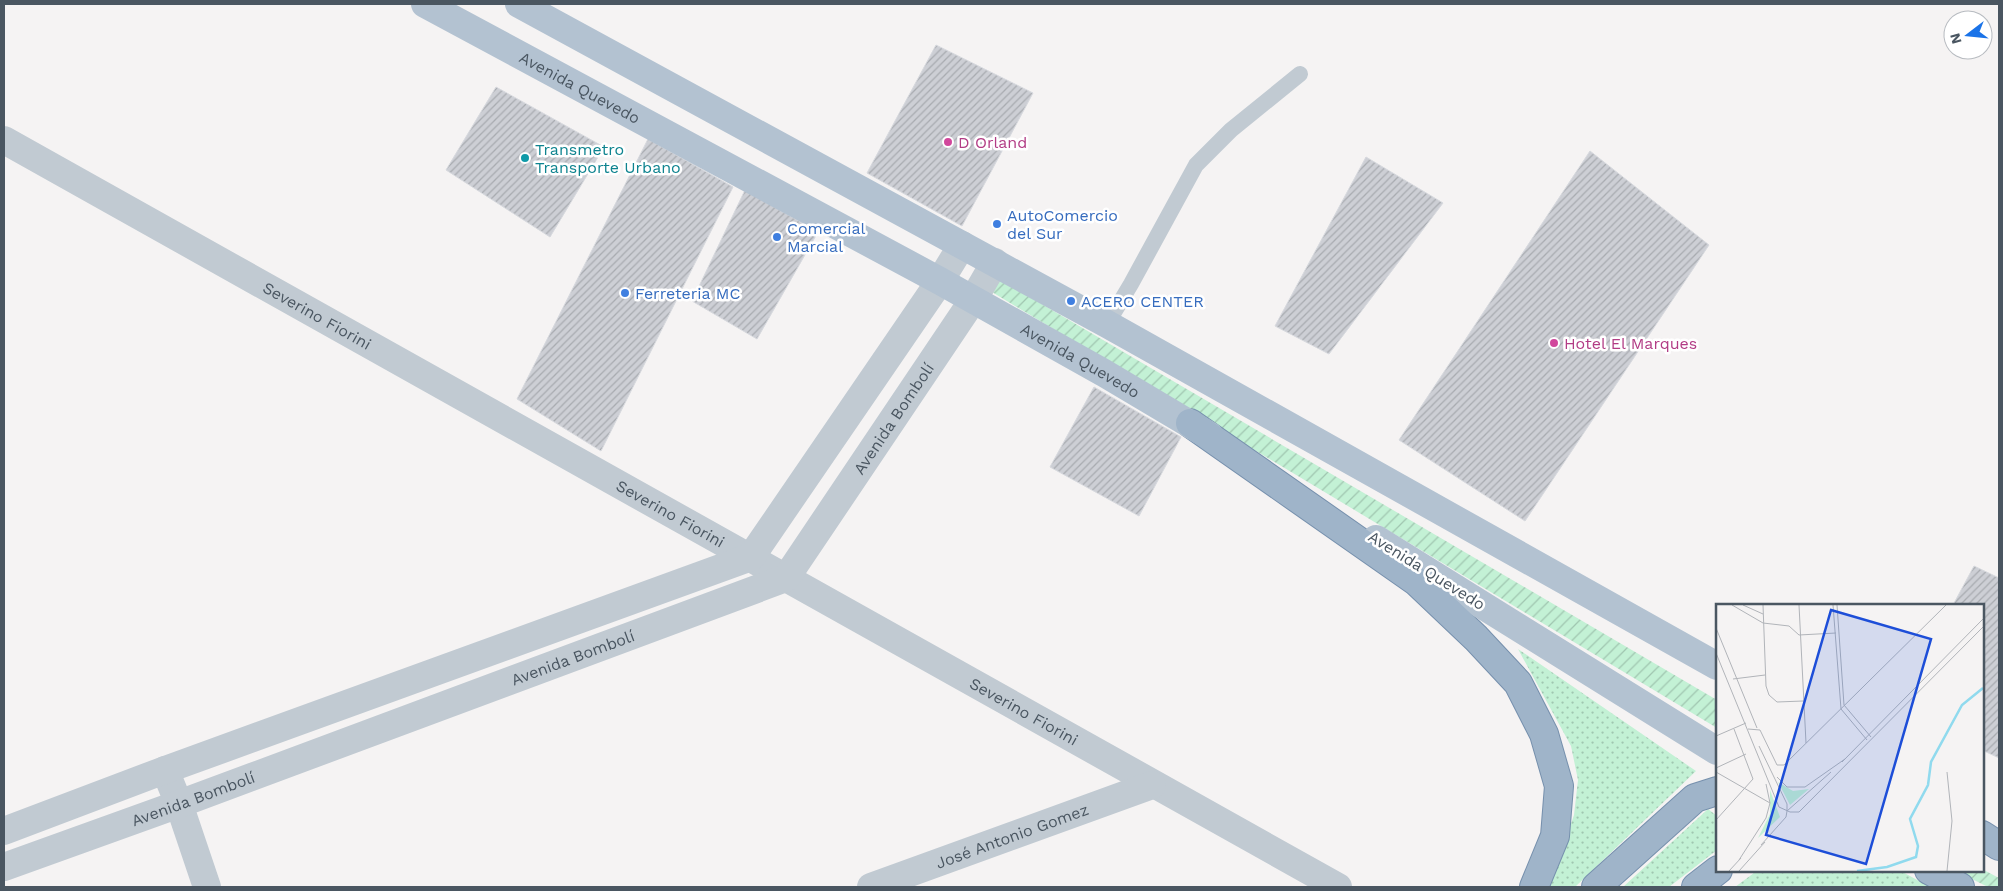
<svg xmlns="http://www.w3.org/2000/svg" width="2003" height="891" viewBox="0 0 2003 891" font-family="'Work Sans',sans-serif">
  <defs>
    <pattern id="park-dots" width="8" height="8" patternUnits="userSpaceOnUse" patternTransform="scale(1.25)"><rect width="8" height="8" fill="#c3f1d5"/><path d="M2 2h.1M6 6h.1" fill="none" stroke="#a0c6b0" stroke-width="1.8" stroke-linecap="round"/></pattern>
    <pattern id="garden-furrows" width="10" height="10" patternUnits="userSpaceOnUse" patternTransform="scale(1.25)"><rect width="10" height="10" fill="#c3f1d5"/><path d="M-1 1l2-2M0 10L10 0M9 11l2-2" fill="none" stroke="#a0c6b0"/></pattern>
    <pattern id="building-hatch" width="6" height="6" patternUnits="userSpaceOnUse" patternTransform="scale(1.25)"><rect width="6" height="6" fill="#cdcfd5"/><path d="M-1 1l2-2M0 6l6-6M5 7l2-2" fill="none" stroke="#a8abb0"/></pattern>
  </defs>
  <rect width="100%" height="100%" fill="#f5f3f3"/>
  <path fill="url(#park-dots)" d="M1518,649L1696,771L1575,887H1549L1574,815L1578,780L1571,746Z
    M1708,809L1717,816V850L1669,887H1623Z
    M1758,870H1899L1930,887H1735Z"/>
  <path fill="url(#garden-furrows)" d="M999,279L1717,700V728L992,292Z
    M1982,869L1999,878V887H1988L1954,870Z"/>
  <path fill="url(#building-hatch)" stroke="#d7d9de" d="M936,45L1033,93L962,226L867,173Z
    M496,87L604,147L550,237L446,170Z
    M648,139L733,187L601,451L517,399Z
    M1590,151L1709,245L1525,521L1399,440Z
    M1366,157L1443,203L1329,354L1275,326Z
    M745,190L818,232L757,339L692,301Z
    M1094,387L1181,437L1139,516L1050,467Z
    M1974,566L1999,578V758L1982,750V605H1953Z"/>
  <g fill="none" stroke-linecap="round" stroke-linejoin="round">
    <defs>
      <path id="trunk" d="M1190,423L1417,582L1476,638L1518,683L1544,734L1559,786L1555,836L1534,887
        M1982,835L1999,846
        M1929,870L1960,887
        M1596,887L1695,798L1717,791
        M1696,887L1718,870"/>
    </defs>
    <use href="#trunk" stroke="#7690ad" stroke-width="30"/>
    <path stroke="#c1cad2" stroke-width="16" d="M1107,324L1131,284L1196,165L1231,130L1300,74"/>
    <g stroke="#c1cad2" stroke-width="28">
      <path id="s1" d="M4,140L1338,887"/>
      <path d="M165,770L179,804L207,887"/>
      <path id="s2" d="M871,887L1152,785"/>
    </g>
    <g stroke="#c1cad2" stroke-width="28">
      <path d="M4,831L165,770L751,557L940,281L962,245"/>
      <path id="s3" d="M4,867L179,804L786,578L973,300L995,262"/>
    </g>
    <g stroke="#b3c2d1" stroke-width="28">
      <path id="s4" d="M425,4L940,281L1104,373L1210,436"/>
      <path d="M519,4L1107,324L1717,666"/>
      <path d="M1376,539L1717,751"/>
    </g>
    <use href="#trunk" stroke="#9fb4c9" stroke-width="28"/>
  </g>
  <g fill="#d1479c" stroke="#fff" stroke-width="2">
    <circle cx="948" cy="142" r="5"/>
    <circle cx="1554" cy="343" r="5"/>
  </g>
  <circle fill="#0f9aa8" stroke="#fff" stroke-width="2" cx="525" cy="158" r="5"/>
  <g fill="#3f7fe0" stroke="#fff" stroke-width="2">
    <circle cx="997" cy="224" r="5"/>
    <circle cx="777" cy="237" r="5"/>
    <circle cx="625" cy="293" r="5"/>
    <circle cx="1071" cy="301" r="5"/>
  </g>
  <g text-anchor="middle" stroke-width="5" stroke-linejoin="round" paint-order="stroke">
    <g font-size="16" fill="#4a5661" stroke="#fff">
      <text dy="6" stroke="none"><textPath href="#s4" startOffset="176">Avenida Quevedo</textPath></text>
      <text dy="6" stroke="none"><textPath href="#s1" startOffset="359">Severino Fiorini</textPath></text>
      <text dy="6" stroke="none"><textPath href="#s4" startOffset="746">Avenida Quevedo</textPath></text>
      <text dy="6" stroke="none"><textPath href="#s3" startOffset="1026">Avenida Bombolí</textPath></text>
      <text dy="6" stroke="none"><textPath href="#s1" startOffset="764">Severino Fiorini</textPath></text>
      <text transform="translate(1427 570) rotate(32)" y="6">Avenida Quevedo</text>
      <text dy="6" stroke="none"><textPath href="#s3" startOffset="606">Avenida Bombolí</textPath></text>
      <text dy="6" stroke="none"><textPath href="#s1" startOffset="1169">Severino Fiorini</textPath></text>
      <text dy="6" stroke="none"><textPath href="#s3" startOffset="201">Avenida Bombolí</textPath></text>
      <text dy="6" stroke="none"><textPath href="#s2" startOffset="150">José Antonio Gomez</textPath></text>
    </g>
    <g font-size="16" fill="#b23c85" stroke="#fff" text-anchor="start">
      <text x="958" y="148">D Orland</text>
      <text x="1564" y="349">Hotel El Marques</text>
    </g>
    <g font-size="16" fill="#0d838f" stroke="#fff" text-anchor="start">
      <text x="535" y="155">Transmetro<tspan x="535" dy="18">Transporte Urbano</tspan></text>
    </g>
    <g font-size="16" fill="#366cbe" stroke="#fff" text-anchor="start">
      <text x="1007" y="221">AutoComercio<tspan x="1007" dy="18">del Sur</tspan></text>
      <text x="787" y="234">Comercial<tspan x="787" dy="18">Marcial</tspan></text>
      <text x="635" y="299">Ferreteria MC</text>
      <text x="1081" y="307">ACERO CENTER</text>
    </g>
  </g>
  <g transform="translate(1716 604)">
    <rect width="268" height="268" fill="#f5f3f3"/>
    <path d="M62,178L77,187L93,185L74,201ZM54,186L64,213L42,234L54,210Z" fill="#c3f1d5"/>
    <path fill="none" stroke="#90daee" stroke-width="2.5" d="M141,267L171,263L200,253L202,242L194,215L212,181L215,158L246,101L267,84"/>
    <path fill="none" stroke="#b1b4b9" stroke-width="1" d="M16,1L47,19L73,22L83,31L120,29M27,1L47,10M47,1L50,82L53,91L61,98L87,97M83,1L90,139M117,1L125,105L151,136M121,1L128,101L155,133M0,24L41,124M0,49L63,203L74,208H83M17,75L49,71M32,125L44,126L61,161H68L230,1M0,132L30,119M43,142L71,200V207L70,213L45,241M126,158L267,15M0,164L30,150M0,168L54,199M61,173L71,183H89L129,155M71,207L115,168M83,208L267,23M0,216L37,175L18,125M23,256L50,214L54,199L50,180M13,267L25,254M23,267L49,238M231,267L236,217L231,168"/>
    <path fill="#1d4ed8" fill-opacity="0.15" stroke="#1d4ed8" stroke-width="2.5" d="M115,6L215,35L150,260L50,231Z"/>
    <rect width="268" height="268" fill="none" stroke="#4a5661" stroke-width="2.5"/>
  </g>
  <rect width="2003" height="891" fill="none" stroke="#4a5661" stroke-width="10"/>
  <g transform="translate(1968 35) rotate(254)"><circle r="24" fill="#ffffff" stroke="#b7bbc0"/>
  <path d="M0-4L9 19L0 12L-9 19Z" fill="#1a73e8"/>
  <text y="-8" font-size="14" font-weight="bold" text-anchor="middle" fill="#4a5661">N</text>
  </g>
</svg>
